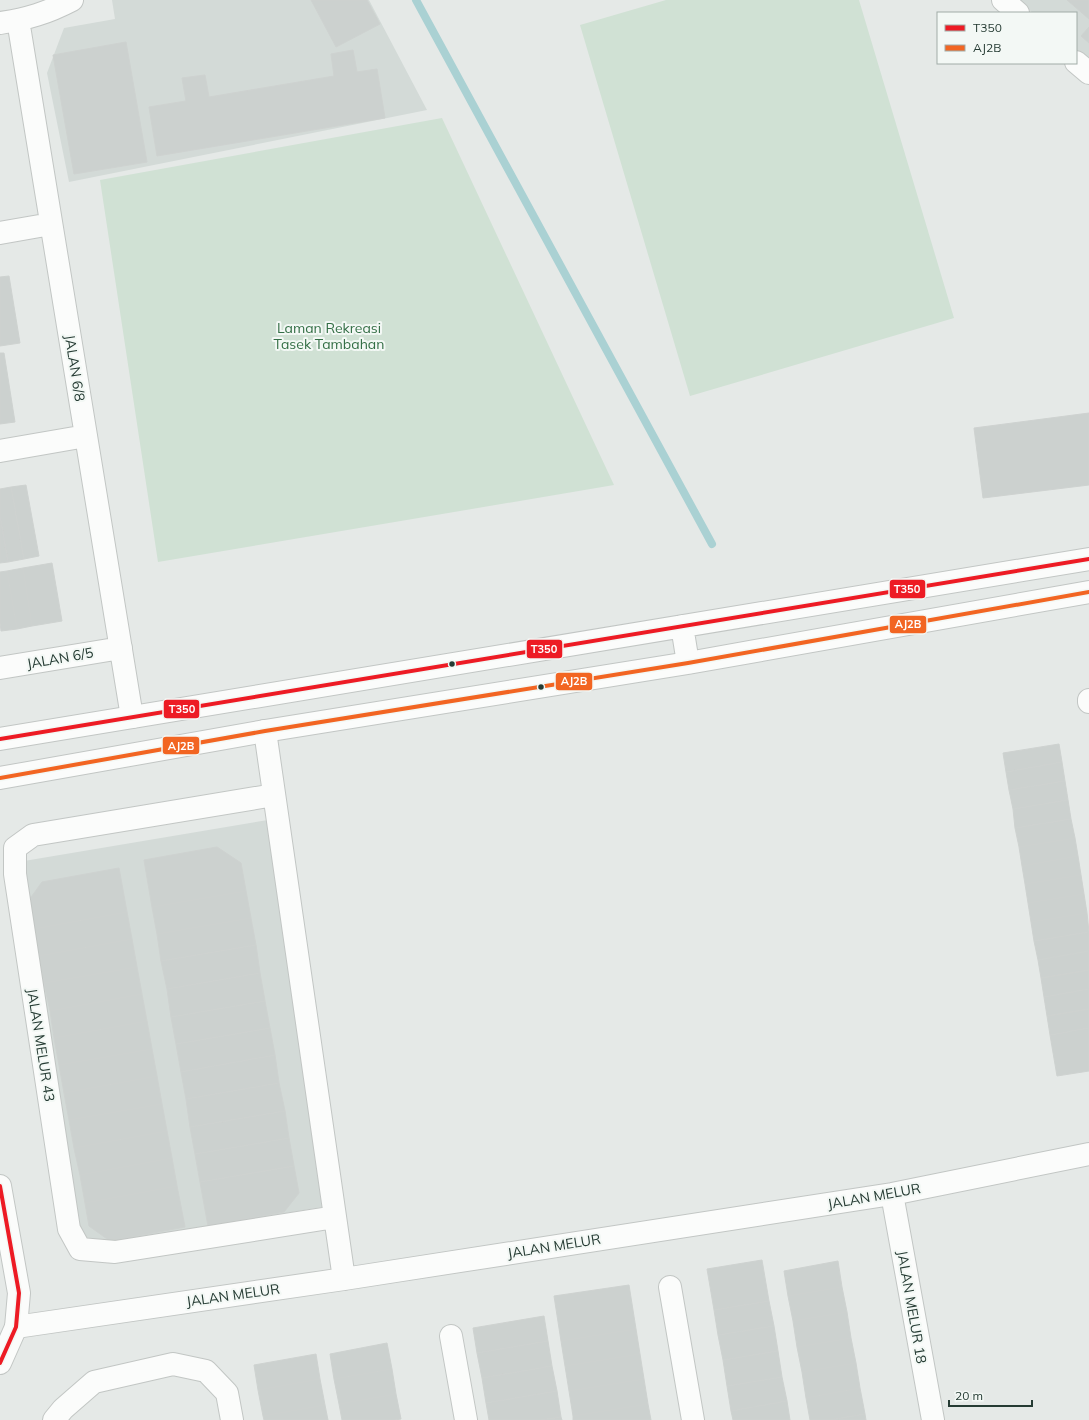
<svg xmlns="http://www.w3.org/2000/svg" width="1089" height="1420" viewBox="0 0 1089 1420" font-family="Mulish,sans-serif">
  <rect width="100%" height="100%" fill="#e5e9e7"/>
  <path fill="#d3dad7" d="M112,0H369L427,110L69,182L47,73L64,28L115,19Z
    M1017,0H1089V61L1076,50V13H1033Z
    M268,820L322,1207L116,1242L86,1238L80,1225L24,861Z"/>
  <path fill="#d0e1d4" d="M666,0H859L954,318L690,396L580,25Z
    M442,118L614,485L158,562L100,180Z"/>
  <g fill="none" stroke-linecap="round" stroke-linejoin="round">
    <path stroke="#aad1d3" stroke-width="8" d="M416,0L712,544"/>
  </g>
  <path fill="#ccd1cf" stroke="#ced2d0" d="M311,0H367L380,24L336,47Z
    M1067,0H1089V19Z
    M1089,27V43L1081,36Z
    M126,42L147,162L74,174L53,55Z
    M353,50L357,72L377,69L385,118L157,156L149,107L186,101L182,78L205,75L209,97L334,76L331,54Z
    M9,276L20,343L0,346V277Z
    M0,353H4L15,422L0,424Z
    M1089,413V485L983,498L974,428Z
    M26,485L39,556L24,559L11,487Z
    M11,487L24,559L8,562L0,516V489Z
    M0,516L8,562L0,563Z
    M52,563L62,621L32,626L23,568Z
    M23,568L32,626L17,629L7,571Z
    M7,571L17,629L1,631L0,623V572Z
    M1059,744L1062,762L1006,772L1003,753Z
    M1062,762L1065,781L1009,790L1006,772Z
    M1065,781L1068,800L1013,809L1009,790Z
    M1068,800L1071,819L1015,828L1013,809Z
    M1071,819L1075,838L1019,847L1015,828Z
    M1075,838L1078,856L1022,866L1019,847Z
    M217,847L241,863L246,891L152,907L144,860Z
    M1078,856L1081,875L1025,884L1022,866Z
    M119,868L127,912L34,929L29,900L42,882Z
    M1081,875L1084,894L1028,903L1025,884Z
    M246,891L251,918L157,934L152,907Z
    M1084,894L1087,913L1031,922L1028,903Z
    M127,912L132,939L39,956L34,929Z
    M1087,913L1089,932L1034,941L1031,922Z
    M251,918L256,945L161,961L157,934Z
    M1089,932V951L1038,960L1034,941Z
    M132,939L137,967L44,983L39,956Z
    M256,945L260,973L167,989L161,961Z
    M1089,951V970L1041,978L1038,960Z
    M137,967L142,994L50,1011L44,983Z
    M1089,970V989L1044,997L1041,978Z
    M260,973L265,1001L171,1017L167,989Z
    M1089,989V1009L1047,1016L1044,997Z
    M142,994L147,1021L54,1038L50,1011Z
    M265,1001L270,1028L176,1044L171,1017Z
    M1089,1009V1028L1050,1035L1047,1016Z
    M147,1021L152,1049L59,1065L54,1038Z
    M270,1028L275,1055L181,1072L176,1044Z
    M1089,1028V1071L1057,1076L1050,1035Z
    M152,1049L157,1076L64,1093L59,1065Z
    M275,1055L279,1083L186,1099L181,1072Z
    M157,1076L162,1104L69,1120L64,1093Z
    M279,1083L285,1111L190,1127L186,1099Z
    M162,1104L167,1131L74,1148L69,1120Z
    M285,1111L289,1138L195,1154L190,1127Z
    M167,1131L172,1158L80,1175L74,1148Z
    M289,1138L294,1166L200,1182L195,1154Z
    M172,1158L177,1186L85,1203L80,1175Z
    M294,1166L299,1193L284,1212L208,1226L200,1182Z
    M177,1186L185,1227L110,1241L89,1226L85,1203Z
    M762,1260L769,1301L714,1310L707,1269Z
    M838,1261L842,1287L788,1296L784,1271Z
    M629,1285L636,1329L561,1341L554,1296Z
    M842,1287L847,1312L793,1321L788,1296Z
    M769,1301L774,1326L718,1335L714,1310Z
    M847,1312L851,1338L797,1347L793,1321Z
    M544,1316L548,1341L477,1353L473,1328Z
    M774,1326L778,1351L723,1360L718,1335Z
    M636,1329L640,1354L565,1366L561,1341Z
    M851,1338L856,1363L802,1372L797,1347Z
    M548,1341L552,1366L482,1378L477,1353Z
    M387,1343L392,1369L334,1379L330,1354Z
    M778,1351L782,1377L727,1386L723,1360Z
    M316,1354L320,1379L258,1390L254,1365Z
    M640,1354L644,1379L569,1391L565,1366Z
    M856,1363L860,1388L806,1398L802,1372Z
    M552,1366L557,1391L486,1403L482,1378Z
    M392,1369L396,1394L339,1404L334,1379Z
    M782,1377L787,1401L731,1411L727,1386Z
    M320,1379L325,1405L263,1416L258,1390Z
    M644,1379L648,1404L573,1416L569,1391Z
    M860,1388L865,1414L830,1420H810L806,1398Z
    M557,1391L561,1417L541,1420H489L486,1403Z
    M396,1394L401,1419L395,1420H342L339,1404Z
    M787,1401L790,1420H733L731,1411Z
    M648,1404L651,1420H573V1416Z
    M325,1405L328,1420H264L263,1416Z
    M865,1414L866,1420H830Z
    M561,1417L562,1420H541Z"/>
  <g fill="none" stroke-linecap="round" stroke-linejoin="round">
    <defs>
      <path id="minor" d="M1003,0L1018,13
        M18,20L132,717
        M0,23C27,19 47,13 72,0
        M1076,62L1089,73
        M0,233L51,224
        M0,451L86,436
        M0,668L121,648
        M1089,700V702
        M265,731L344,1279
        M274,795L33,835L15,848V874L69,1229L80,1249L115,1252L335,1217
        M892,1194L933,1420
        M670,1287L693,1420
        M16,1327L344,1279L892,1194L1089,1154
        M451,1336L466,1420
        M54,1420L63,1409L94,1382L173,1364L206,1371L227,1393L232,1420"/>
      <path id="tertiary" d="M682,626L688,663
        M0,739L1089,559
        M0,778L265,731L688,663L1089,592
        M0,1186L19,1293L16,1327L0,1363"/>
    </defs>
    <use href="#minor" stroke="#c2c6c4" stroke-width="24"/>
    <use href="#tertiary" stroke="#c2c6c4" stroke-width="24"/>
    <use href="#minor" stroke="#fbfcfb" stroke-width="22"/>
    <use href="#tertiary" stroke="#fbfcfb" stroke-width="22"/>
    <defs>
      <path id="bus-1" d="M0,739L1089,559
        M0,1186L19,1293L16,1327L0,1363"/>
      <path id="bus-2" d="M0,778L265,731L688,663L1089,592"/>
    </defs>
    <use href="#bus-1" stroke="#f3f8f5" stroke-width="7"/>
    <use href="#bus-2" stroke="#f3f8f5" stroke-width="7"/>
    <use href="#bus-1" stroke="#ed1b24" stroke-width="4"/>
    <use href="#bus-2" stroke="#f26522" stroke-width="4"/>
  </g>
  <g fill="#253b33" stroke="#f3f8f5" stroke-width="1.5">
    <circle cx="452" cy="664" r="3.5"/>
    <circle cx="541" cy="687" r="3.5"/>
  </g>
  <g text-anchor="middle" stroke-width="4" stroke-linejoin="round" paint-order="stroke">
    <g font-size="14" fill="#336e45" stroke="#f3f8f5">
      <text x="329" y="333">Laman Rekreasi<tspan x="329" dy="16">Tasek Tambahan</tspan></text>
    </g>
    <g font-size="14" fill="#253b33" stroke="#f3f8f5">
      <text transform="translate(75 368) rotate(81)" y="5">JALAN 6/8</text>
      <text transform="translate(60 658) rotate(-10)" y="5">JALAN 6/5</text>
      <text transform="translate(41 1045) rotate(81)" y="5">JALAN MELUR 43</text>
      <text transform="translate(874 1196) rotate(-10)" y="5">JALAN MELUR</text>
      <text transform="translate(554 1246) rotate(-9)" y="5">JALAN MELUR</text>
      <text transform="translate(233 1295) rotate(-8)" y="5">JALAN MELUR</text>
      <text transform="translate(912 1307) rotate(80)" y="5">JALAN MELUR 18</text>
    </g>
  </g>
  <g stroke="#f3f8f5" stroke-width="1.5">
    <rect x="889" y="579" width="37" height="20" rx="4" fill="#ed1b24"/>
    <rect x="889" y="615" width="38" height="19" rx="4" fill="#f26522"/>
    <rect x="526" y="639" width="37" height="20" rx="4" fill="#ed1b24"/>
    <rect x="555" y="672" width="38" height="19" rx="4" fill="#f26522"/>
    <rect x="163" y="699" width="37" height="20" rx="4" fill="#ed1b24"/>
    <rect x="162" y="736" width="38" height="19" rx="4" fill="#f26522"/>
  </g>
  <g font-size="11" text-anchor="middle" font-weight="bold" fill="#fff">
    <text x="907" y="593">T350</text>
    <text x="908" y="628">AJ2B</text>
    <text x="544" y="653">T350</text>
    <text x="574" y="685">AJ2B</text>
    <text x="182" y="713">T350</text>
    <text x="181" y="750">AJ2B</text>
  </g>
  <rect x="937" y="12" width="140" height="52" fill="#f3f8f5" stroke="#a1aca7"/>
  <rect x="945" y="25" width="20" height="6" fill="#ed1b24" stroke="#a1aca7"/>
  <text x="973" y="32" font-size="12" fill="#253b33">T350</text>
  <rect x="945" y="45" width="20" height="6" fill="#f26522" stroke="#a1aca7"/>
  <text x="973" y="52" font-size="12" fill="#253b33">AJ2B</text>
  <path d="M949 1400v6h83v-6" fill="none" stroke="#253b33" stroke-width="2"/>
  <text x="955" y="1400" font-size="12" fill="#253b33" stroke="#f3f8f5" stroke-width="3" paint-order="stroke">20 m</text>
</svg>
